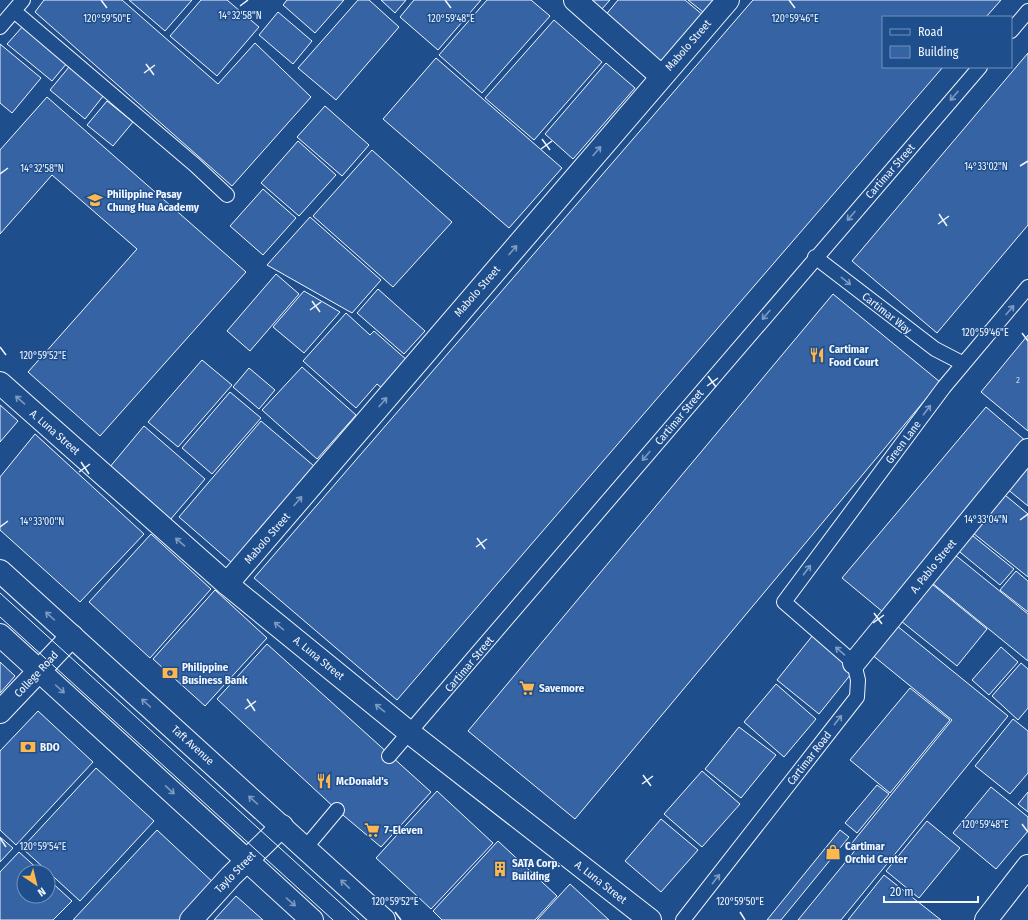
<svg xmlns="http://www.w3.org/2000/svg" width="1028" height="920" viewBox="0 0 1028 920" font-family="'Fira Sans Condensed',sans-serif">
  <rect width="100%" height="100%" fill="#1f4e8c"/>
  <path fill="#3563a3" stroke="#f2f6ff" d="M44,0H122L218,84L255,43L311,97L232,186L35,12Z
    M129,0H192L165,31Z
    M201,0H227L259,27L217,76L170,36Z
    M287,0H344L315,33L283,5Z
    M358,0H369L399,27L336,100L298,68Z
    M381,0H406L395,13Z
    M414,0H481L438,50L400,17Z
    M487,0H531L550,16L482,93L439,55Z
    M591,0H610L601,10Z
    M618,0H685L704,16L662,66L604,17Z
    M688,0H722L708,16Z
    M753,0H1001L986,17H883V67H943L397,700L254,578Z
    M278,12L312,41L293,64L259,35Z
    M554,20L602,62L534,140L485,98Z
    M23,26L67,63L52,81L7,44Z
    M0,44L41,78L12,113L0,103Z
    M1028,53V225L937,333L852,261Z
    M436,58L562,168L509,228L383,119Z
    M606,63L635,88L573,159L545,134Z
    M69,67L104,95L85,119L50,90Z
    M47,97L246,272L100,436L28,372L137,249L52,175L0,234V150Z
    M107,101L133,122L113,146L87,125Z
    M325,106L369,145L342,176L297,137Z
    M298,141L336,175L299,216L261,183Z
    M372,150L452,222L393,287L313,216Z
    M263,189L296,218L263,255L230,226Z
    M310,217L381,280L352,313L267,265Z
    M276,274L299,294L250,351L227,331Z
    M378,289L425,331L404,354L357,313Z
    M304,291L340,312L304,353L273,327Z
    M833,294L940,382L575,819L468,731Z
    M346,313L370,335L374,331L408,361L383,389L377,384L356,408L303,361Z
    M1028,335V431L981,392Z
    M202,360L232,385L178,447L148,422Z
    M302,367L356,415L317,459L262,410Z
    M249,368L275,390L259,409L233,387Z
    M230,392L261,418L212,474L182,448Z
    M0,405L18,421L0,442Z
    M986,407L1027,442L883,612L842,578Z
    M261,421L314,466L232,563L179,517Z
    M144,426L205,479L170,520L109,468Z
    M35,434L144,534L80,602L0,530V477Z
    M1028,462V506L1006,488Z
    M1000,491L1028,514V577L968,529Z
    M968,532L1014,569L1000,585L955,548Z
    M151,534L211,589L150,658L89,602Z
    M954,554L1028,614V661L931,582Z
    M1016,571L1028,581V612L1000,590Z
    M932,584L987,629L957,666L901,621Z
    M215,590L267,638L205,706L153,659Z
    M896,625L1008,716L841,920H798L857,848L852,843L952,720L871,654Z
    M813,635L855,669L819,714L777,680Z
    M267,644L431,792L381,847L337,810L217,699Z
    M1001,647L1018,662L989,695L972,680Z
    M0,662L15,676L0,693Z
    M1021,663L1028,669V708L1018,720L992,696Z
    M776,684L816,719L784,757L744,722Z
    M910,688L950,720L890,793L850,760Z
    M38,711L93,762L16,845L0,830V751Z
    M1013,719L1028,731V773L1010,794L975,766Z
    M739,727L776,755L741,798L705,769Z
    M96,768L154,821L80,901L22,848Z
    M702,771L740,804L702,847L664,814Z
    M877,785L889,794L857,833L845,823Z
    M991,787L1028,817V831L996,869L953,833Z
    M437,791L493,843L431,909L376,858Z
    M1028,792V812L1018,804Z
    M661,819L698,850L661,892L625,861Z
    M927,821L960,848L919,898L886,871Z
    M157,830L216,885L184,920H73Z
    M840,830L849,837L781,920H767Z
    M0,837L13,848L0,862Z
    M498,841L557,896L535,920H442L433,911Z
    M19,852L41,872H24V896H48V879L72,901L53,920H0V872Z
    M884,875L941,920H848Z
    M570,884L609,920H537Z
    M236,896L263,920H214Z"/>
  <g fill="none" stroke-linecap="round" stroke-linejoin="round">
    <defs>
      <path id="service" d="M14,11L195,165L227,195
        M0,27L23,0
        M1011,31L1028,11
        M815,257L935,349L962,363
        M389,756L980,67
        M306,847L337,810
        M683,920L857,697L858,680L854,663L784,602L944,387L1028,287"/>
      <path id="minor" d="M575,0L661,76
        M227,584L728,0
        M854,663L1028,450
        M0,712L72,636
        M191,920L231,876L282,826
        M986,920L1028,866"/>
      <path id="tertiary" d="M0,383L227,584L410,733L650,920"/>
      <path id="primary" d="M0,571L384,920
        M0,635L312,920"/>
    </defs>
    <use href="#service" stroke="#f2f6ff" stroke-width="16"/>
    <use href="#minor" stroke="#f2f6ff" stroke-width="24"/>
    <use href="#tertiary" stroke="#f2f6ff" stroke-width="24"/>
    <use href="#primary" stroke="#f2f6ff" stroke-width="24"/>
    <use href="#service" stroke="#1f4e8c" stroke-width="14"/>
    <use href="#minor" stroke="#1f4e8c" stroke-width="22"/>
    <use href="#tertiary" stroke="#1f4e8c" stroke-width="22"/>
    <use href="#primary" stroke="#1f4e8c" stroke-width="22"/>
    <path stroke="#f2f6ff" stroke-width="1" d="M0,593L359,920
      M0,617L333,920"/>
  </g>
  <defs><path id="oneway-shaft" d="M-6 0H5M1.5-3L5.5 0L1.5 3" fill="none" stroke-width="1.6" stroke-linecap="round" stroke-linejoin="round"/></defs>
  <g stroke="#7e9ac0">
    <use href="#oneway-shaft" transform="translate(954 96) rotate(131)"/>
    <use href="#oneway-shaft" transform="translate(597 151) rotate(-49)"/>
    <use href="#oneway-shaft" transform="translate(851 216) rotate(131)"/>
    <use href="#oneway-shaft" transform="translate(513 250) rotate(-49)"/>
    <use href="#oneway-shaft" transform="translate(846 281) rotate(38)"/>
    <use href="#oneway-shaft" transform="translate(1010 310) rotate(-49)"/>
    <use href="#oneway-shaft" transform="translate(766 315) rotate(130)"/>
    <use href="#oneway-shaft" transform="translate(20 400) rotate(-139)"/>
    <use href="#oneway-shaft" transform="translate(383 402) rotate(-49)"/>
    <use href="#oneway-shaft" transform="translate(927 410) rotate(-53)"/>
    <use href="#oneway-shaft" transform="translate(646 456) rotate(130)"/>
    <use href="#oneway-shaft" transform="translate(298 501) rotate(-49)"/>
    <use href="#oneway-shaft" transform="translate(180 542) rotate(-139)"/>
    <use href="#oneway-shaft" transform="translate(807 570) rotate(-53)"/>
    <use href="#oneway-shaft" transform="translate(50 616) rotate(-138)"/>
    <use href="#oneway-shaft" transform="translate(279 626) rotate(-141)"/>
    <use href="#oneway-shaft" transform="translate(840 651) rotate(-139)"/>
    <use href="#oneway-shaft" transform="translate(60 689) rotate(42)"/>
    <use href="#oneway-shaft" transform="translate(146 703) rotate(-138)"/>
    <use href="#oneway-shaft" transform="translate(380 708) rotate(-141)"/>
    <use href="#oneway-shaft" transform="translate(838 720) rotate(-52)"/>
    <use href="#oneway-shaft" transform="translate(170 790) rotate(43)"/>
    <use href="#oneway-shaft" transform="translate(253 800) rotate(-138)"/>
    <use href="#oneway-shaft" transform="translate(716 879) rotate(-52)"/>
    <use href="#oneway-shaft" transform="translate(345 884) rotate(-137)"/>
    <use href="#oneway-shaft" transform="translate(291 902) rotate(41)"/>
  </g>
  <path fill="none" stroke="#f2f6ff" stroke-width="1.5" d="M101,0L107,8M445,0L451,8M789,0L795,8M240,6L248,0M146,64L154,75M144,73L155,65M542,139L550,150M541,149L552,141M1020,166L1028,161M0,174L8,168M939,214L947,226M938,224L949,216M312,301L320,312M310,310L321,302M1022,333L1028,341M0,347L6,355M708,376L716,387M707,386L718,378M81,462L89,474M79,472L90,464M1020,520L1028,514M0,527L8,521M477,538L485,549M476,547L487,539M874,613L882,624M873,623L884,615M247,699L255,711M245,709L256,701M643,775L651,786M642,784L653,776M1022,824L1028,832M0,838L6,847M395,912L401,920M740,912L745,920"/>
  <defs>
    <symbol id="school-bare" viewBox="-9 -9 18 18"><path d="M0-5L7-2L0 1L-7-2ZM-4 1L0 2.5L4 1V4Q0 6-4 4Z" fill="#ffb74d" stroke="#1f4e8c" stroke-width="2.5" paint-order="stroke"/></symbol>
    <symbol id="restaurant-bare" viewBox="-9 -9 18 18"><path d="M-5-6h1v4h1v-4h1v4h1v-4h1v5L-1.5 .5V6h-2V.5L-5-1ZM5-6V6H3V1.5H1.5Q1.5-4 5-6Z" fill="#ffb74d" stroke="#1f4e8c" stroke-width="2.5" paint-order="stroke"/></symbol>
    <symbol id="bank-bare" viewBox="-9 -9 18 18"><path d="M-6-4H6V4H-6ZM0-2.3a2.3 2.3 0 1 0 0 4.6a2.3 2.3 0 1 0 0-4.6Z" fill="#ffb74d" stroke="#1f4e8c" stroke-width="2.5" paint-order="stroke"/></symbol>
    <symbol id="supermarket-bare" viewBox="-9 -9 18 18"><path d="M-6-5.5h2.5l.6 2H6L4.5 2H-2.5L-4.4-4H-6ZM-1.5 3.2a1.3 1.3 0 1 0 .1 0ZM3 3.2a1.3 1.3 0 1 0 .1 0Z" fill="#ffb74d" stroke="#1f4e8c" stroke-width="2.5" paint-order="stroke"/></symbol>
    <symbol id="shop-bare" viewBox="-9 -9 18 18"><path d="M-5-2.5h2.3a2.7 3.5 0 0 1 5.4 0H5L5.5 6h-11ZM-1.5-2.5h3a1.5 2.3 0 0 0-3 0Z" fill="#ffb74d" stroke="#1f4e8c" stroke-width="2.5" paint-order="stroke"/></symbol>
    <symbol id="building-bare" viewBox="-9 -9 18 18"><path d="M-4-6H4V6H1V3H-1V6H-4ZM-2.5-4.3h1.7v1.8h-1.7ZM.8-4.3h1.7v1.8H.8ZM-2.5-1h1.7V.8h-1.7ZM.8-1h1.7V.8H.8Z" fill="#ffb74d" stroke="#1f4e8c" stroke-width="2.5" paint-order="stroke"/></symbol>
  </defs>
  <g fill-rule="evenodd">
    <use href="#school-bare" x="84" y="189" width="22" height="22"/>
    <use href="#restaurant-bare" x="806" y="344" width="22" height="22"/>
    <use href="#bank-bare" x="159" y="662" width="22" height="22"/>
    <use href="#supermarket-bare" x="516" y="677" width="22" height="22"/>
    <use href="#bank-bare" x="17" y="736" width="22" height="22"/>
    <use href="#restaurant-bare" x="313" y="770" width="22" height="22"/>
    <use href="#supermarket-bare" x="361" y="819" width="22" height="22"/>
    <use href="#shop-bare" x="822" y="841" width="22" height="22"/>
    <use href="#building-bare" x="489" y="858" width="22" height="22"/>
  </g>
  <g text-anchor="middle" stroke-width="3" stroke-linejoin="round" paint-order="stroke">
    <g font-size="9" fill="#c3d1e8">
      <text x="1018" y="383">2</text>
    </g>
    <g font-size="11" fill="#f2f6ff" stroke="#1f4e8c">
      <text transform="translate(688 45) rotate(-49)" y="4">Mabolo Street</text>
      <text transform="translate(890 171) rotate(-49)" y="4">Cartimar Street</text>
      <text transform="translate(477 291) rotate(-49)" y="4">Mabolo Street</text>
      <text transform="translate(887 313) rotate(38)" y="4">Cartimar Way</text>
      <text transform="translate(679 417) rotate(-50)" y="4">Cartimar Street</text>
      <text transform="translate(55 432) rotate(41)" y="4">A. Luna Street</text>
      <text transform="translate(903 442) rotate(-53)" y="4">Green Lane</text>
      <text transform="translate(267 538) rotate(-49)" y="4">Mabolo Street</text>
      <text transform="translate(933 566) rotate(-51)" y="4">A. Pablo Street</text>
      <text transform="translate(319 658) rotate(39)" y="4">A. Luna Street</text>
      <text transform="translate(469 664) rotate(-50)" y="4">Cartimar Street</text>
      <text transform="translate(36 674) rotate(-47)" y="4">College Road</text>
      <text transform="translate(193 745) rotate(42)" y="4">Taft Avenue</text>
      <text transform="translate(809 758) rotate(-52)" y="4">Cartimar Road</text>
      <text transform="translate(235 872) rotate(-46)" y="4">Taylo Street</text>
      <text transform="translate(601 882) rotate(38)" y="4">A. Luna Street</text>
    </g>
    <g font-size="11" font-weight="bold" fill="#f2f6ff" stroke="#1f4e8c" text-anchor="start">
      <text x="107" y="198">Philippine Pasay<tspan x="107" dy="13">Chung Hua Academy</tspan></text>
      <text x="829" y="353">Cartimar<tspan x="829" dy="13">Food Court</tspan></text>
      <text x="182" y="671">Philippine<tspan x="182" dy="13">Business Bank</tspan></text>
      <text x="539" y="692">Savemore</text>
      <text x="40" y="751">BDO</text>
      <text x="336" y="785">McDonald's</text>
      <text x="384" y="834">7-Eleven</text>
      <text x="845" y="850">Cartimar<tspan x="845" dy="13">Orchid Center</tspan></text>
      <text x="512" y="867">SATA Corp.<tspan x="512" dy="13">Building</tspan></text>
    </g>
  </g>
  <g font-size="10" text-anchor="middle" fill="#f2f6ff" stroke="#1f4e8c" stroke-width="3" stroke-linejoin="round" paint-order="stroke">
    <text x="240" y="19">14°32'58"N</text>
    <text x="107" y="22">120°59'50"E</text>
    <text x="451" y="22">120°59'48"E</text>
    <text x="795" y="22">120°59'46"E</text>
    <text x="986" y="170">14°33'02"N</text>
    <text x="42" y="172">14°32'58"N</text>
    <text x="985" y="336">120°59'46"E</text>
    <text x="43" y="359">120°59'52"E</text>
    <text x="986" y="523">14°33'04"N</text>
    <text x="42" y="525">14°33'00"N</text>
    <text x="985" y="828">120°59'48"E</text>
    <text x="43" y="850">120°59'54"E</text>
    <text x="395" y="905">120°59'52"E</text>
    <text x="740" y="905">120°59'50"E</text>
  </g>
  <rect x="882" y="16" width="130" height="52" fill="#1f4e8c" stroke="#7391ba"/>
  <rect x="890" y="29" width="20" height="6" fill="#1f4e8c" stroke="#7391ba"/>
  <text x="918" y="36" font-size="12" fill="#f2f6ff">Road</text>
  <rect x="890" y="46" width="20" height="12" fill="#3563a3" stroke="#7391ba"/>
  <text x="918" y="56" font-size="12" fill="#f2f6ff">Building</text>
  <g transform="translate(36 884) rotate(145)"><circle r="19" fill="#1f4e8c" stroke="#7391ba"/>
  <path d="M0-3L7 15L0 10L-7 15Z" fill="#ffb74d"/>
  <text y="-6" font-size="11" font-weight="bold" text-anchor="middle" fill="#f2f6ff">N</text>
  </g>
  <path d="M884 896v6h94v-6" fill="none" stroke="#f2f6ff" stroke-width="2"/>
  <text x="890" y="896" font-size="12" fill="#f2f6ff" stroke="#1f4e8c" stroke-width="3" paint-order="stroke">20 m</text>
</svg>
